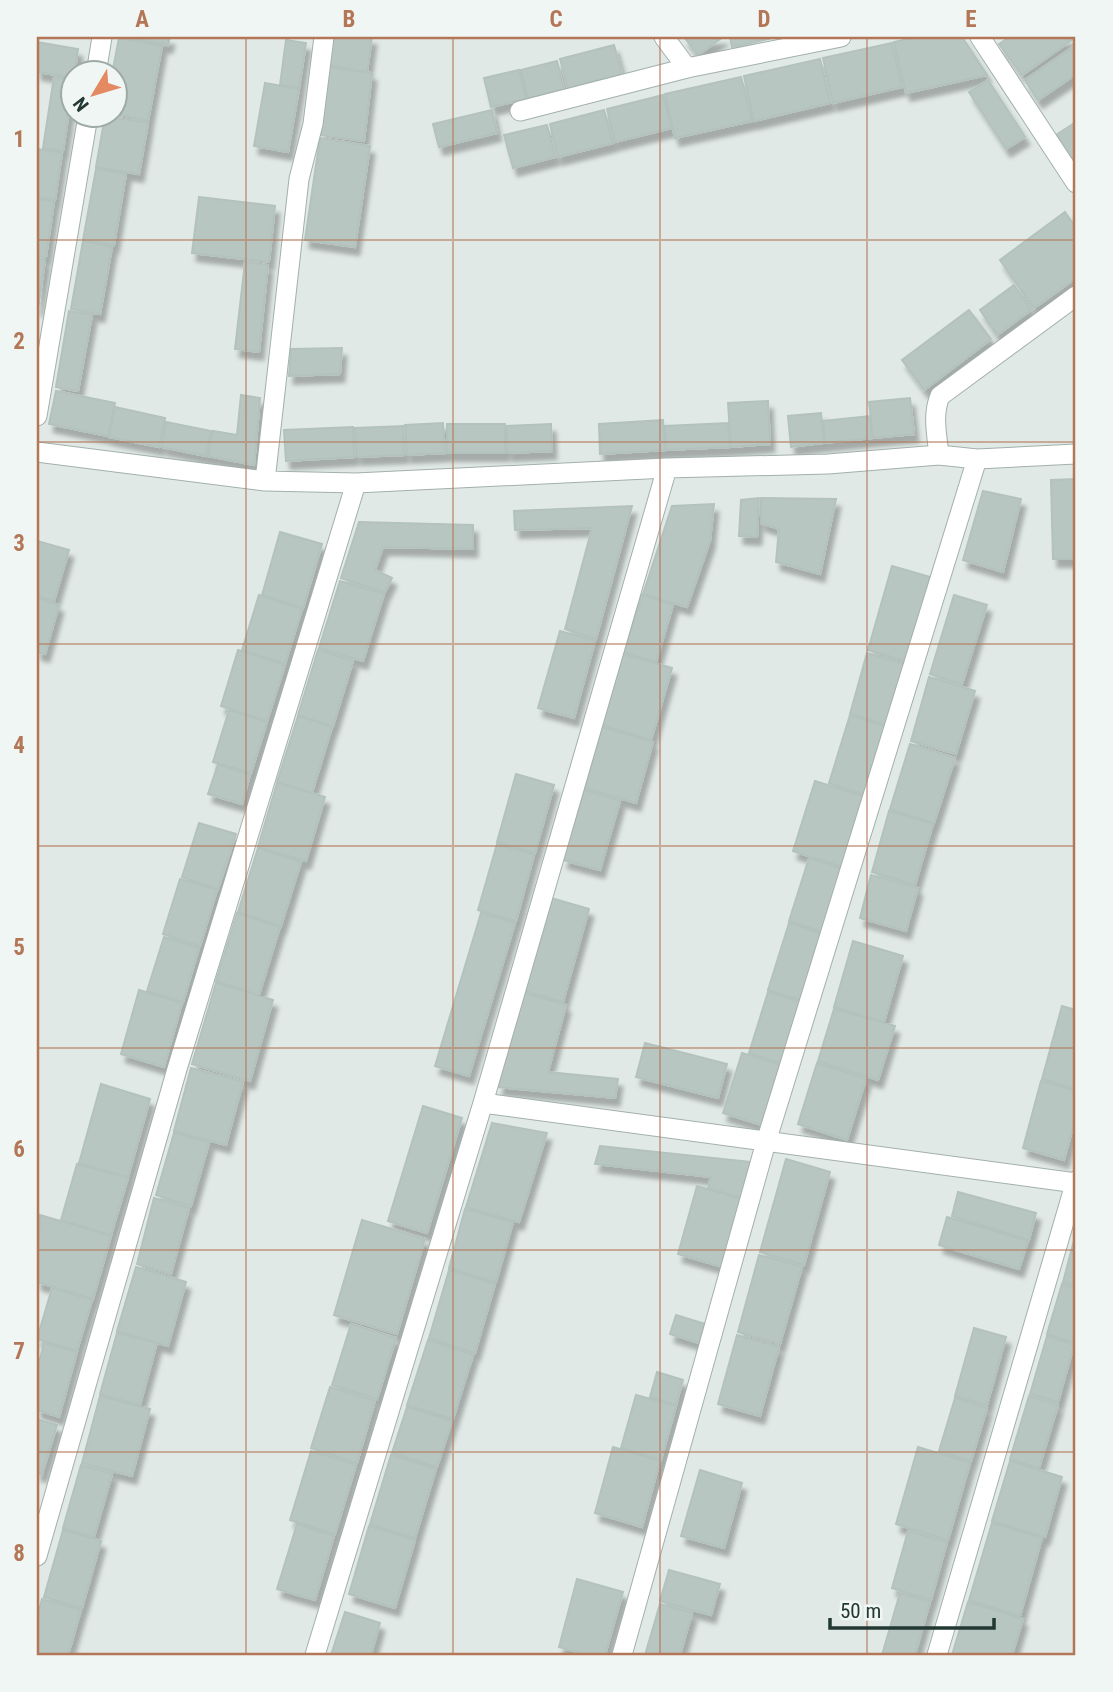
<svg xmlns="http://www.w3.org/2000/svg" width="1113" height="1692" viewBox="0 0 1113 1692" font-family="'Roboto Condensed',sans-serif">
  <defs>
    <filter id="shadow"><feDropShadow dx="4.5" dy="8" stdDeviation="2" flood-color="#0004"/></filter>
  </defs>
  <rect width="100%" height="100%" fill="#e0e9e5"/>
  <path fill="#b8c6c2" stroke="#b3c2bd" stroke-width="2" filter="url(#shadow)" d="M125,37H170L168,45Z
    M333,37H372L367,72L329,65Z
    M684,37H723L698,55Z
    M730,37H777L732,47Z
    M918,37H962L987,75L906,93L894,42Z
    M1010,37H1076L1022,75L999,44Z
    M119,38L162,46L148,121L116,114V74H112Z
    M286,40L306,43L299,88L280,85Z
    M37,42L78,49L74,78L37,72Z
    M892,43L902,87L833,103L823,58Z
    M614,45L622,74L568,88L560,59Z
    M1076,45V74L1038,100L1025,80Z
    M820,59L830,103L754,121L744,76Z
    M557,61L564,89L528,98L521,70Z
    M329,67L372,73L364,141L320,135Z
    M519,70L526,99L491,107L484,78Z
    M54,77L74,80L63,151L43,148Z
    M741,77L752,121L675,138L665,94Z
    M988,80L1025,137L1006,149L969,92Z
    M265,83L299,89L288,152L254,146Z
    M663,95L672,128L615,142L607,109Z
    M492,110L497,133L439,147L433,124Z
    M604,110L613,143L558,157L550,124Z
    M105,116L148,123L139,174L96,167Z
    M1076,122V166L1056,135Z
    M547,125L555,157L513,168L504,135Z
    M320,138L370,146L355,247L305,240Z
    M37,149L62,153L55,200L37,197Z
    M96,169L126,174L114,245L83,240Z
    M199,197L275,206L269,262L192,253Z
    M37,199L54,202L46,257L37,256Z
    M1065,212L1076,228V278L1034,308L1000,260Z
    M83,241L112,247L100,314L71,309Z
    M37,258L45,260L38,309L37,308Z
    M245,262L268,265L259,352L235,349Z
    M1014,285L1031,310L997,335L980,310Z
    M969,310L991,339L924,390L902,360Z
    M69,311L92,315L78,391L56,387Z
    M342,348L340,374L289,376L291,349Z
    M56,391L115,403L108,436L49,424Z
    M241,395L260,398L254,465L208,456L213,431L237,435Z
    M910,398L914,434L873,438L869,402Z
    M768,401L770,444L731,447L728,403Z
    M115,407L165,418L159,447L109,437Z
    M821,413L824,443L791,447L788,416Z
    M870,416L872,438L825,443L823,421Z
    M663,420L665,450L600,454L599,424Z
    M166,422L211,431L206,456L162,447Z
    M443,423L445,453L407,455L405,425Z
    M728,423L730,447L666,450L665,426Z
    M447,424H505V453H447Z
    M551,424L552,451L508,453L506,426Z
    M403,426L404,455L357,457L355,428Z
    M353,427L354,457L286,461L284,430Z
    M1076,479V559H1053L1051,480Z
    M983,491L1021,499L1003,572L963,560Z
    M759,498L757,537L739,536L741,500Z
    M761,498L836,499L820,574L776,562L779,529L761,523Z
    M714,504L710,541L687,607L643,594L672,506Z
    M632,506L596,639L565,629L592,528L515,530L514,511Z
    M359,522L473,525V549L383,547L375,570L392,578L385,592L341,578Z
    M280,532L322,544L303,608L262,595Z
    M37,541L69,550L54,601L37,596Z
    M892,566L930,577L906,661L868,650Z
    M340,581L384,594L363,661L319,648Z
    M259,595L302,609L285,664L242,650Z
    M642,595L673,605L656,662L624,652Z
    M954,595L987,605L962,684L930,674Z
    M37,598L59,605L45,654L37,652Z
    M560,631L595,641L574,718L538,708Z
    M238,650L285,665L267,721L221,706Z
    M318,650L353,661L333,726L298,715Z
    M867,653L905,664L888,725L850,714Z
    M623,654L672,668L651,740L602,725Z
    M929,677L975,691L956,754L911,741Z
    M229,710L267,722L251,773L213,762Z
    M850,715L887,727L866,795L829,783Z
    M298,716L332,727L312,793L277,782Z
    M602,727L653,742L636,803L585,788Z
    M910,744L955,758L934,823L890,809Z
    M218,764L250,775L242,804L208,794Z
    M516,774L554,785L535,853L497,842Z
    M815,781L865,797L843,867L793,851Z
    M277,783L325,797L306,861L258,847Z
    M584,790L620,801L600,870L563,860Z
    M889,811L933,824L915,885L872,872Z
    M199,823L236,834L218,889L182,877Z
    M497,844L534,855L516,921L478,910Z
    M258,848L301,862L281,926L238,912Z
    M809,858L842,869L823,932L789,921Z
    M871,875L918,888L906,931L860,918Z
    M180,879L217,890L200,946L163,934Z
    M551,898L589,909L563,1002L525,991Z
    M237,913L280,927L259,995L216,981Z
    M481,913L515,923L469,1076L435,1066Z
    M789,923L822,934L801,1000L768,990Z
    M164,937L199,948L183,1002L147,991Z
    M853,941L903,956L884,1022L834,1007Z
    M216,983L273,1000L250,1081L192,1064Z
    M139,990L182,1003L164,1067L121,1054Z
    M768,992L800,1002L781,1063L749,1053Z
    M524,993L566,1005L548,1072L618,1079L615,1098L498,1087Z
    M1062,1006L1076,1010V1089L1042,1079Z
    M834,1009L895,1026L878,1080L818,1061Z
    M645,1043L727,1064L718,1098L636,1077Z
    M742,1053L780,1065L762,1125L723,1113Z
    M817,1063L866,1079L847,1140L798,1124Z
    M191,1068L243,1082L226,1145L174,1131Z
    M1041,1081L1076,1091V1116L1064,1160L1023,1148Z
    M101,1084L150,1099L128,1177L79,1163Z
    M423,1106L462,1118L427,1233L388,1221Z
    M492,1123L547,1133L519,1222L466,1207Z
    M174,1133L209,1143L191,1206L156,1195Z
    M600,1146L752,1162L742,1198L708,1188L711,1177L595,1164Z
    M786,1159L830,1172L804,1265L760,1252Z
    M77,1164L128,1178L111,1235L61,1220Z
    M697,1186L741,1199L723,1267L678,1254Z
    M958,1192L1036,1213L1029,1240L952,1216Z
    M154,1198L189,1208L171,1274L137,1264Z
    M465,1209L513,1222L496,1282L449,1268Z
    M40,1215L111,1236L93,1299L37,1282Z
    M947,1217L1028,1241L1019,1269L939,1245Z
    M362,1220L425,1239L397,1334L334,1315Z
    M1076,1233V1286L1063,1282Z
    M759,1255L802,1267L780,1344L738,1332Z
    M136,1267L186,1282L168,1346L117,1331Z
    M449,1270L495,1284L475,1353L429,1338Z
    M1062,1284L1076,1288L1075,1343L1047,1334Z
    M52,1288L92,1300L77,1351L37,1339Z
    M676,1315L705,1324L699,1343L670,1334Z
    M351,1324L396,1338L377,1399L332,1385Z
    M974,1328L1006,1337L987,1405L955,1396Z
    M117,1333L157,1343L140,1405L100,1394Z
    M737,1335L779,1347L760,1416L718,1404Z
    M1047,1336L1074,1345L1058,1402L1030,1394Z
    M428,1340L473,1355L453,1419L407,1405Z
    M44,1343L77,1352L59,1417L37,1410V1371Z
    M657,1372L683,1380L676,1405L650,1397Z
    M330,1387L375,1401L357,1463L311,1448Z
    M636,1395L676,1406L661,1460L621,1448Z
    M100,1396L150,1409L132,1476L82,1463Z
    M1029,1396L1058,1405L1039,1468L1010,1459Z
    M955,1398L987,1408L971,1461L939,1451Z
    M407,1407L452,1421L437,1467L392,1453Z
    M37,1419L57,1425L42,1474L37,1473Z
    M613,1447L660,1461L642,1527L595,1513Z
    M918,1447L970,1463L948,1540L896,1524Z
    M311,1451L356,1465L335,1534L290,1520Z
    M391,1455L436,1469L415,1538L370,1524Z
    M1010,1461L1062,1477L1045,1537L992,1521Z
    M81,1465L112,1474L94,1537L63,1528Z
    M700,1470L742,1483L724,1548L681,1536Z
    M992,1523L1042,1538L1020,1616L969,1600Z
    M297,1524L334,1536L315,1600L277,1589Z
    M369,1526L415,1540L395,1608L349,1594Z
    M63,1530L101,1541L82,1608L44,1597Z
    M908,1531L947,1542L931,1600L892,1588Z
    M669,1570L720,1584L711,1615L660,1601Z
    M577,1579L623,1592L605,1655H588L559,1647Z
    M900,1593L930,1602L915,1655H882Z
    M42,1599L81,1610L68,1655H37V1619Z
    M968,1602L1023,1619L1012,1655H952Z
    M660,1604L692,1613L680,1655H645Z
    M345,1612L380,1623L371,1655H331Z"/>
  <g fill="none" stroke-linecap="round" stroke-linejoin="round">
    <defs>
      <path id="minor" d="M664,37L687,68
        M980,37L1076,183
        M96,74L102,37
        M520,111L687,68L841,37
        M37,416L88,116
        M37,452L265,481L356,483L667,468L828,464L939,455L977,459L1076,454
        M939,455C937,435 932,415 940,396L1076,296
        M265,481L299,179L313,124L324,37
        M483,1103L1076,1183
        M37,1556L177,1069L356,483
        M315,1655L483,1103L667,468
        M622,1655L766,1142L977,459
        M937,1655L1076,1181"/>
    </defs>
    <use href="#minor" stroke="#a3b0ac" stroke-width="21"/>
    <use href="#minor" stroke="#fff" stroke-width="19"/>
  </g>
  <path fill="none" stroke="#b37657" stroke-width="2" stroke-opacity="0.55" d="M246,37V1655M453,37V1655M660,37V1655M867,37V1655M37,240H1076M37,442H1076M37,644H1076M37,846H1076M37,1048H1076M37,1250H1076M37,1452H1076"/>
  <rect width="1113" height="1692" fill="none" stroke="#f0f6f3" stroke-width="77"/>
  <g transform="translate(94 94) rotate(232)"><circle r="33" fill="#f0f6f3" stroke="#9eaaa6" stroke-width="2"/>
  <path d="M0-5L12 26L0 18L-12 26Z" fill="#e38a63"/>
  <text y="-10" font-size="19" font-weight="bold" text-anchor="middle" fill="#223833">N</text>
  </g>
  <path d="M830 1618v10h164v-10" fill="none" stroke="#223833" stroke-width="3.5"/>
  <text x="840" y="1618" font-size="21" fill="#223833" stroke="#f0f6f3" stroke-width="5" paint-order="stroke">50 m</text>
  <rect x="38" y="38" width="1036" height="1616" fill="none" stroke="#b37657" stroke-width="2.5"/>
  <g font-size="23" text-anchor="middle" font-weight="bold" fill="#b37657">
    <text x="142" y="27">A</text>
    <text x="349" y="27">B</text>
    <text x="556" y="27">C</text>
    <text x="764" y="27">D</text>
    <text x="971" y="27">E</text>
    <text x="19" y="147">1</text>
    <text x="19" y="349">2</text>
    <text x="19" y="551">3</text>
    <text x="19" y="753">4</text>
    <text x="19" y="955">5</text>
    <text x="19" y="1157">6</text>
    <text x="19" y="1359">7</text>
    <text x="19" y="1561">8</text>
  </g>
</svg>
